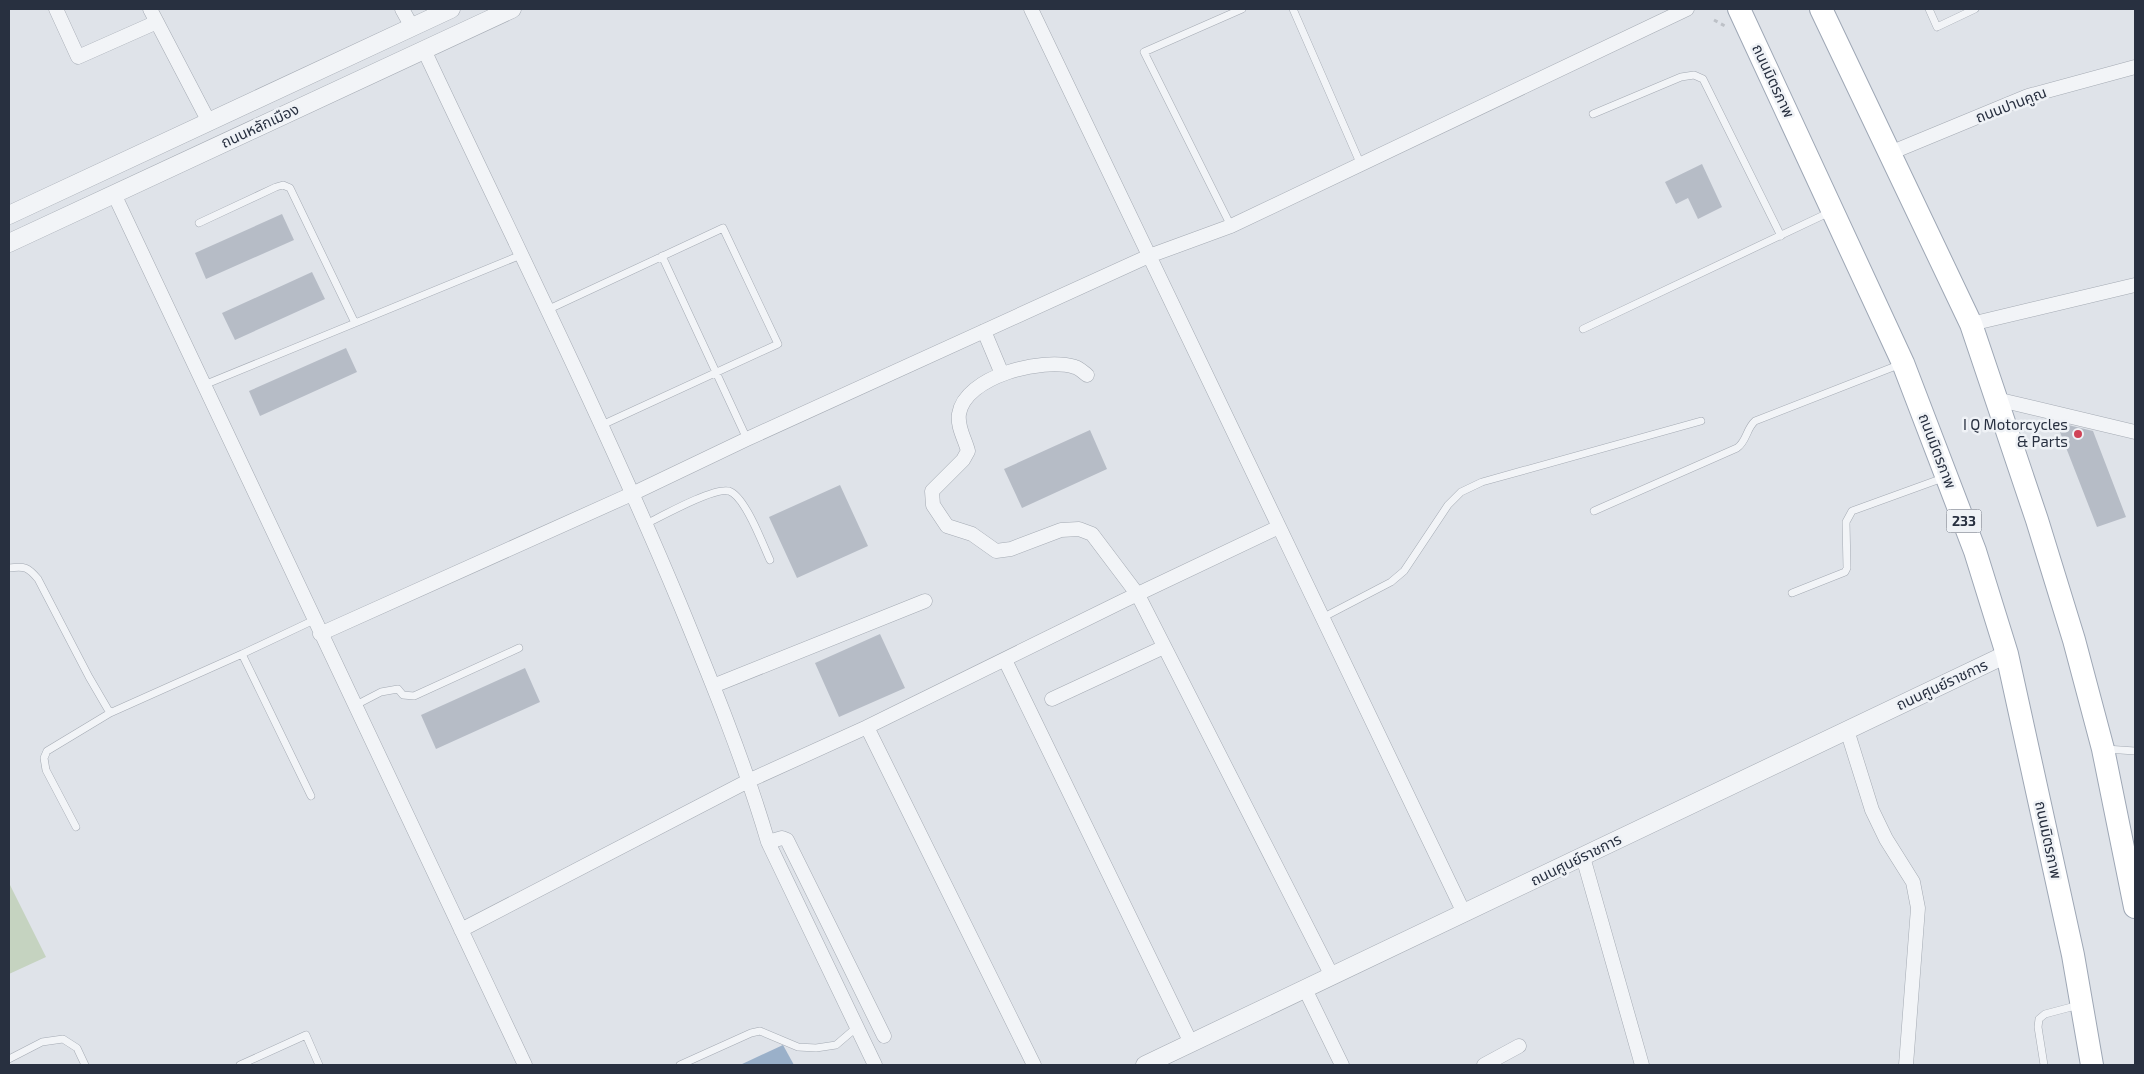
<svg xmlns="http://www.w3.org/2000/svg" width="2144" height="1074" viewBox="0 0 2144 1074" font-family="'Exo 2','Noto Sans Thai',sans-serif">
  <rect width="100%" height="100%" fill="#dfe3e9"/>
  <path fill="#c5d3c0" d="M9,883L46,957L9,974Z"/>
  <path fill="#9ab0c9" d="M783,1045L794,1065H740Z"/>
  <path fill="#b6bcc6" d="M1702,164L1722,207L1698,219L1688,198L1676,204L1665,182Z
    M282,214L294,240L206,279L195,253Z
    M312,272L325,299L235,340L222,313Z
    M346,348L357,372L260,416L249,391Z
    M2064,424L2093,431L2126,517L2097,527L2058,427Z
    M1090,430L1107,469L1022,508L1004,469Z
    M840,485L868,546L797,578L769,517Z
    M880,634L905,688L839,717L815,663Z
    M525,668L540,702L436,749L421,715Z"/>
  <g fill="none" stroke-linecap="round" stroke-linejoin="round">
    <defs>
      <path id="service" d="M1293,9L1361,165
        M1929,9L1937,27L1975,9
        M1593,114L1681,77L1694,75L1703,79L1781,236
        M199,223L276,187L283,185L290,188L355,323
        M1231,226L1144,52L1242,9
        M662,256L747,439
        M547,310L723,228L778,344L602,425
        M1583,329L1830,212
        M204,385L521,255
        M1594,511L1737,448C1747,441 1746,429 1755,421L1901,364
        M646,524C662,516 714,487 729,491C745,496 763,545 770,560
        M9,568C25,566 28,567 38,579L89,677L110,713L242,654L311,796
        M1792,593L1845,572L1847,568L1846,522L1852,511L1943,478
        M1322,618L1391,582L1404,571L1448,505L1461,492L1482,482L1701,421
        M242,654L314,620
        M354,706L381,692L398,689L403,695L414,696L519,648
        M2106,749L2135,751
        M76,827L46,770L44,758L47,751L110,713
        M9,1059L42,1042L63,1039L77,1048L85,1065
        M240,1065L306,1035L319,1065
        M680,1065L751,1033L760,1031L798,1047L816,1048L836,1045L857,1027
        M2044,1065L2038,1027L2039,1019L2045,1014L2079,1005"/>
      <path id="minor" d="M56,9L78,57L157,22
        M150,9L209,122
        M402,9L412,27
        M1031,9L1464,913
        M424,50C510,233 601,415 679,602C711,680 744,760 768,842L875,1065
        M1890,153L2028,96L2135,67
        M114,194L525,1065
        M1971,324L2135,285
        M984,331L1002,374
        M1087,375C1083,372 1079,368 1075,367C1043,357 965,376 959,414C957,427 965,439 968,451L963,460L932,491L933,505L947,526L972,534L996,551L1011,549L1061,530L1079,529L1092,534L1138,595L1332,976
        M1996,399L2135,432
        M320,634L634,493L747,439L1149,256L1231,226L1687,9
        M1005,660L1191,1043
        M713,686L925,601
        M1052,699L1164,647
        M867,727L1034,1065
        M1847,730L1872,810L1886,839L1913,882L1918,908L1906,1065
        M768,842L782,838L787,840L884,1036
        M1583,857L1642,1065
        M461,930L748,781L867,727L1123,601L1279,527
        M1305,989L1342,1065
        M1484,1065L1519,1046"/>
      <path id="tertiary" d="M9,215L451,9
        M9,243L512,9
        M1145,1065L2007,654"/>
      <path id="primary" d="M1739,9L1903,363L1975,551L2007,654L2073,955L2092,1065
        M1821,9L1971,324L2037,520L2074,640L2103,749L2135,907"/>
    </defs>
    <use href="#service" stroke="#a4aab3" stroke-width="8"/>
    <use href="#minor" stroke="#a4aab3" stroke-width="15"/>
    <use href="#tertiary" stroke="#a4aab3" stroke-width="19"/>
    <use href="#primary" stroke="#9ea7b5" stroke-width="24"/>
    <path stroke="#bdc1c7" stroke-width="3" stroke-dasharray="4 4" stroke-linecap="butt" d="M1714,20L1725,26"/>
    <use href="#service" stroke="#f2f4f7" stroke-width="7"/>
    <use href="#minor" stroke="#f2f4f7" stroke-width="14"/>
    <use href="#tertiary" stroke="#f2f4f7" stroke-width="18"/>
    <use href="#primary" stroke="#fff" stroke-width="22"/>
  </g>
  <circle fill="#d04256" stroke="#eff2f6" stroke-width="2" cx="2078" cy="434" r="5"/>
  <g text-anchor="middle" stroke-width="5" stroke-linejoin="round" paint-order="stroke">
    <rect fill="#eff2f6" stroke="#646a77" stroke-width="1" x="1946.5" y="509.5" width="35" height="23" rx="4"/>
    <g font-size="14" font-weight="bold" fill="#283040">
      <text x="1964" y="526">233</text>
    </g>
    <g font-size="15" fill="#283040" stroke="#eff2f6">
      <text transform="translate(1773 81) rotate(65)" y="5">ถนนมิตรภาพ</text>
      <text transform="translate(2011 105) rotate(-21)" y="5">ถนนปานคูณ</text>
      <text transform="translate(260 126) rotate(-25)" y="5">ถนนหลักเมือง</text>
      <text transform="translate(1937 451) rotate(69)" y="5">ถนนมิตรภาพ</text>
      <text transform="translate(1942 685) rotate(-25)" y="5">ถนนศูนย์ราชการ</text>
      <text transform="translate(2048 840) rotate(78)" y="5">ถนนมิตรภาพ</text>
      <text transform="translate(1576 860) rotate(-26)" y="5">ถนนศูนย์ราชการ</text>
    </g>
    <g font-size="15" fill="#283040" stroke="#eff2f6" text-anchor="end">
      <text x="2068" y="430">I Q Motorcycles<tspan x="2068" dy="17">&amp; Parts</tspan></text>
    </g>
  </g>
  <rect width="2144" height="1074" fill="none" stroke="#283040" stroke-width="20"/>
</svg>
